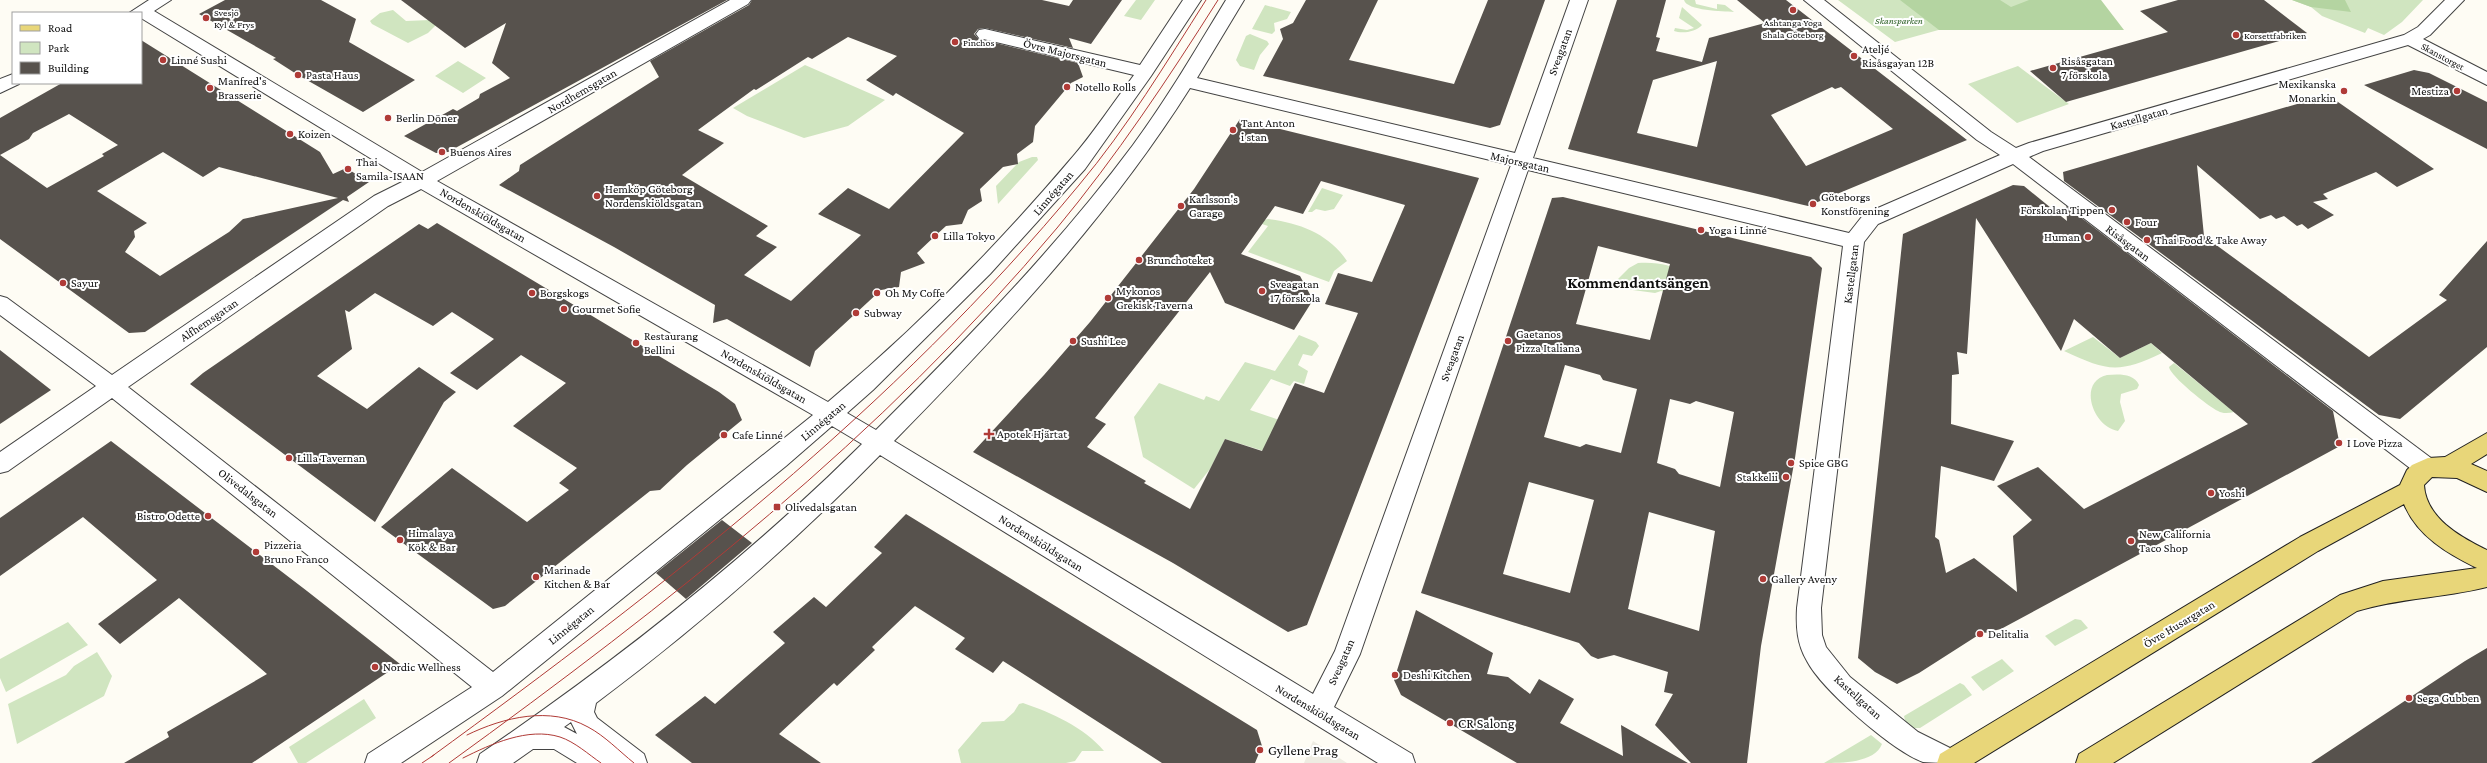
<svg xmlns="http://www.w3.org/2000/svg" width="2487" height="763" viewBox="0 0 2487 763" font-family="'Crimson Pro',serif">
  <rect width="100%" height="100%" fill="#fefcf4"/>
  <path fill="#d0e5c0" d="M1136,0H1155L1141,20L1124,16Z
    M1684,0H1695L1696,4L1717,9V4L1725,5L1734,12C1723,11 1687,11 1684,0Z
    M1838,0H2086L2000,13L1895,42Z
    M2292,0H2423L2402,22L2384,35L2368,28L2365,33L2322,16L2311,7Z
    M1265,5L1291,12L1287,19L1274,23L1275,31L1272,34L1252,29Z
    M1682,7L1702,25C1696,32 1682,34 1674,31L1675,28L1687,30L1694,28L1679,18Z
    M393,10L406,21L430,20L436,25L428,33L408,43L372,24L370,21L380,13Z
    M1250,34L1267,41L1269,44L1260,55L1254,70L1240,66L1236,60L1246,36Z
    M458,61L486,78L463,93L435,76Z
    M805,65L885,100L848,126L804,138L747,116L733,108Z
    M2018,66L2069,104L2017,123L1968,84Z
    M1032,157H1037L1038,160L998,204L996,186L1019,162Z
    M1322,188L1343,195L1334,209L1325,211L1316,209L1312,212H1308Z
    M1268,219C1300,223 1329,234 1347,261L1334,271L1329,282L1248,252L1268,226L1256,222Z
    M1638,263C1680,261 1684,275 1710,304L1661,291L1655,293L1610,287L1629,268Z
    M1299,335L1316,342L1319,346L1312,356L1303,354L1298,365L1308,371L1304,384L1294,381L1290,386L1271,379L1250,410L1285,422L1267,452L1225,439L1210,469L1194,489L1143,457L1134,417L1159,383L1204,400L1206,396L1219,401L1245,362L1275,371Z
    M2093,337L2120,358L2151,343L2162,353C2118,374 2107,371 2064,351Z
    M2174,363L2234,412C2229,413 2223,414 2218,411C2209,407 2170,376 2169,367Z
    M2107,375C2118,374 2134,373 2139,385L2137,389L2121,394L2120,402L2125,421L2118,431C2093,427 2077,382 2107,375Z
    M2075,619L2081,620L2088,628L2055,646L2045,636Z
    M68,622L88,645L6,692L0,678V659Z
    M97,652L112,676L104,696L17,744L8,704L66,675L74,666Z
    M2002,659L2014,671L1983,691L1971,677Z
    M1960,683L1964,685L1972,695L1920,728H1913L1906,724L1904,716Z
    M364,699L376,718L306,763H298L289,747Z
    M1023,703C1052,713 1084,727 1104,751H1082L1075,761L1066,763H961L958,750L982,722L1004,721L1014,712L1019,704Z
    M1871,735L1882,744C1875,763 1841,763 1824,763Z"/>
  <path fill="#b4d4a1" d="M1900,0H2000L2011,7L2029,0H2101L2124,30H1939Z
    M2292,0H2345L2351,12L2311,7Z"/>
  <path fill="#eeece2" d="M1313,741L1347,763H1304Z"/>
  <path fill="#57524d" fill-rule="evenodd" d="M225,0H321L356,19L349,42L415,80L363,112L298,75L273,59L276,58L199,14Z
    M401,0H727L448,152L436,153L404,136L453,109L457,111L479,98L480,94L510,78L492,63L506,23L465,48Z
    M752,0H1042L1069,6L1073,0H1122L1091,44L1069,38L1073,48L985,28L978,29L974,34L979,39L1078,63L1083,77L1071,83L1035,126L1033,142L1017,154L1018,164L1003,167L980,189L982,201L968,210L962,224L946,226L935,236L917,253L925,263L901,272L899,287L881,290L815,351L810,367L727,319L713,323L715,305L614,247L499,185L519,171L520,165L659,77L650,61L749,5ZM848,37L897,56L866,80L893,96L896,93L964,133L889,209L848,188L818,214L861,235L791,301L744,275L777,247L756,236L768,226L682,175L724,143L698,130L754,89L756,90L808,57L812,59Z
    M1306,0H1378L1349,60L1454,84L1488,0H1545L1500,125L1490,128L1263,76L1283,39L1280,29L1293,23Z
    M1617,0H1666L1656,37L1660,38L1656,51L1702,62L1709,38L1765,23L1737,0H1786L1967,140L1808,206L1568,149ZM1717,61L1697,147L1637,133L1653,80ZM1832,87L1835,89L1841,87L1893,129L1806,166L1771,115Z
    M2178,0H2264L2307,33L2066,102L2030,71L2168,32L2140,11Z
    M141,40L320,152L333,174L346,168L369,182L347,197L349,202L343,200L145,332L129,333L0,239V118L62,83H141ZM69,114L118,145L102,154L104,156L47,188L0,155L29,139L33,133ZM163,152L203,177L219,167L338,198L243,219L229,232L160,276L125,252L135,237L134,231L147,223L97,191Z
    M2414,70L2429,73L2487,102V149L2364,85Z
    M2328,95L2434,169L2397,187L2376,172L2323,194L2328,199L2313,202L2334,215L2308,229L2302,224L2297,226L2284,216L2276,219L2271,215L2260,219L2197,165L2204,236L2369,357L2447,300L2439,295L2487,241V347L2400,419L2379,415L2064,181L2063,172Z
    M1240,119L1479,178L1307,625L1288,632L1173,563L973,452L1044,375L1090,322L1194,189ZM1321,181L1405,205L1372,282L1338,273L1325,304L1358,313L1324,393L1295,383L1262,451L1225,439L1190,509L1144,483L1146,481L1087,447L1106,424L1095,418L1210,272L1225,303L1294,330L1313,300L1300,276L1241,254L1275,206L1303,214Z
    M2013,185L2024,186L2067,221L2066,206L2333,411L2340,446L2001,629L1980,634L1919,673L1897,684L1875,672L1858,658L1903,234ZM1976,218L2061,351L2074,319L2120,358L2151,343L2248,424L2084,509L2038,467L1997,486L2032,520L2013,536L2017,592L1974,558L1946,573L1939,540L1935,537L1941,466L1994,481L2014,441L1951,424L1952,375L1959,374L1957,352L1967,354Z
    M1563,197L1811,257L1822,268L1795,458L1761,646L1747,763H1691L1655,725L1673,694L1664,692L1668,672L1614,655L1598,659L1591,656L1579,643L1421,593L1552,198ZM1598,246L1670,264L1650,340L1576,324ZM1565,365L1600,375L1603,380L1637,389L1621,453L1586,444L1580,447L1544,437ZM1670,399L1690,404L1696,401L1734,412L1720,487L1679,474L1675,469L1657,463ZM1529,482L1594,500L1570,593L1503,574ZM1649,512L1715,531L1699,631L1628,609Z
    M437,223L719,392L735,404L742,420L687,465L660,490L650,491L505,606L493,609L381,527L452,468L527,522L569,490L559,483L577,468L513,426L566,383L521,355L477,390L450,373L494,339L452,312L433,326L375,293L349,312L345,310L352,349L317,376L367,409L419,367L456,392L444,402L375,522L190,384L203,373L419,224L428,229Z
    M0,350L51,390L0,424Z
    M111,441L307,591L400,664L252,763H124L169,737L167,732L267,674L179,598L120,644L98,624L157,580L83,517L0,576V518Z
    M906,514L1257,730L1262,746L1255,763H1162L1003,661L993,673L955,649L965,638L915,606L872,647L875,650L837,686L834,683L779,734L821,763H692L655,735L705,696L715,704L785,643L773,632L814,597L826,607L882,553L874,547Z
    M722,520L752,543L686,599L656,573Z
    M1416,610L1493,653L1487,674L1508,677L1530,694L1539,679L1574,699L1560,723L1623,756L1621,725L1688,763H1517L1401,695L1394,680Z
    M2487,648V763H2311L2465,661Z"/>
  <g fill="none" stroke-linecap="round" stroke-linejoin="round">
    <defs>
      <path id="minor" d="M149,0H171L154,11L422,172L730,0H751L748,4L437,181L828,402C915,329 997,246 1070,160C1093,134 1113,103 1134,75L979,38L976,34L979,30L985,29L1140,65L1183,0H1201L1151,76L1085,169L990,274L873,390L847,413L876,430C966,340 1057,247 1133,145C1167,99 1196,49 1226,0H1244L1197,78L1515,153L1570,0H1588L1533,158L1849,233L1864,214L2000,155L1977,140L1804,0H1824L1991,132L2016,148L2029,143L2404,35L2418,27L2445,0H2464L2430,35L2423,39L2487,72V85L2408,45L2043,151L2029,157L2435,461L2439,468L2435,475L2427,477L2419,475L2013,164L1878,224L1864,242L1821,608L1822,635L1826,647L1850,677L1918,732L1960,753L1963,763C1952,763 1934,763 1923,762C1893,751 1822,690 1807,661C1797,644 1796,627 1797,608L1843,246L1528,170L1360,654L1334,707L1412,754L1415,763H1378L880,455C792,545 696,628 596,703L594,712L597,718L644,754L647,763H577L554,749H533L513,763H477L480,754C616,661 745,560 862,444L832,426L786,466L502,696L401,763H365L368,754L472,687L112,398L8,471L0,473V452L96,386L0,315V296L7,298L112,375L374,196L406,180L141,18V13H129ZM1190,88L1511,165L1335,651L1313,694L894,441C1001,332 1108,218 1190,88ZM421,189L813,415L493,672L128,387L388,206ZM571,722L577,734L564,727Z
        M13,74V83L19,84L0,93V79Z"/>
      <path id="major" d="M2487,433V454L2471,464L2487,471V492L2457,478L2432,477L2424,485C2426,518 2460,537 2487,550V587C2444,598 2399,598 2357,611L2113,763H2076L2079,754L2340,595L2383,581L2477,568C2448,554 2417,536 2404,504L2318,551L1974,763H1937L1940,754L2300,537L2400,485L2407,470L2412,465L2428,458L2445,457Z"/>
    </defs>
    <use href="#minor" stroke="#434343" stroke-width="2"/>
    <use href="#major" stroke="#212121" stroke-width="2"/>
    <use href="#minor" fill="#fff" fill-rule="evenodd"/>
    <use href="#major" fill="#e8d679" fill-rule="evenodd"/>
    <path stroke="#b03b37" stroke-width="1" d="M467,735C504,717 550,706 588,727C605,736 619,751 634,763
      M431,757C664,587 894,409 1079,185C1127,128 1166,63 1206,0
      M463,758C491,744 528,727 560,737C575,742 588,754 601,763
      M422,763L434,755
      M449,763C667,605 883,436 1057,228C1116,157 1168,79 1218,0"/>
  </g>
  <g fill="#b03b37" stroke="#fff" stroke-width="1.5">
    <circle cx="1793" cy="10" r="4"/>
    <circle cx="206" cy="18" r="4"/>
    <circle cx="2236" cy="35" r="4"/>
    <circle cx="955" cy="42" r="4"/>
    <circle cx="1854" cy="56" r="4"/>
    <circle cx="163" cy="60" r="4"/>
    <circle cx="2053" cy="68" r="4"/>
    <circle cx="298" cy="75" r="4"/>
    <circle cx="1067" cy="87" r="4"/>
    <circle cx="210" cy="88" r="4"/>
    <circle cx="2344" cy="91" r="4"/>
    <circle cx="2457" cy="91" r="4"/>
    <circle cx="388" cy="118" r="4"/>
    <circle cx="1233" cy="130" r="4"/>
    <circle cx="290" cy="134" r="4"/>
    <circle cx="442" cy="152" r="4"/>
    <circle cx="348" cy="169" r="4"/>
    <circle cx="597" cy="196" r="4"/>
    <circle cx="1813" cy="204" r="4"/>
    <circle cx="1181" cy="206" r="4"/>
    <circle cx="2112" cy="210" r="4"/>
    <circle cx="2127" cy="222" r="4"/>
    <circle cx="1701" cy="230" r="4"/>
    <circle cx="935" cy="236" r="4"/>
    <circle cx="2088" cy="237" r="4"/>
    <circle cx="2147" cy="240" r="4"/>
    <circle cx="1139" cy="260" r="4"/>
    <circle cx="63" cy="283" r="4"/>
    <circle cx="1262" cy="291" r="4"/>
    <circle cx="532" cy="293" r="4"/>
    <circle cx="877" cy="293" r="4"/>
    <circle cx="1108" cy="298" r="4"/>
    <circle cx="564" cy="309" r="4"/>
    <circle cx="856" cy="313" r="4"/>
    <circle cx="1073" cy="341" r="4"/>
    <circle cx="1508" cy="341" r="4"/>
    <circle cx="636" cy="343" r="4"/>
    <path d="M987 428h4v4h4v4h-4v4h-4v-4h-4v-4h4z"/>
    <circle cx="724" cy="435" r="4"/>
    <circle cx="2339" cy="443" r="4"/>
    <circle cx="289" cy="458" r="4"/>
    <circle cx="1791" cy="463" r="4"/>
    <circle cx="1786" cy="477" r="4"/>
    <circle cx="2211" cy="493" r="4"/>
    <rect x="773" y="503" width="8" height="8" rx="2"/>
    <circle cx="208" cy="516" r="4"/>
    <circle cx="400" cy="540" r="4"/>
    <circle cx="2131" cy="541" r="4"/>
    <circle cx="256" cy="552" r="4"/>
    <circle cx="536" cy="577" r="4"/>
    <circle cx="1763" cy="579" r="4"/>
    <circle cx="1980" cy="634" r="4"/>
    <circle cx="375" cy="667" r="4"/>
    <circle cx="1395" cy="675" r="4"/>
    <circle cx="2409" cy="698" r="4"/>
    <circle cx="1450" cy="723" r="4"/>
    <circle cx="1260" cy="750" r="4"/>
  </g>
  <g text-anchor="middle" stroke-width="4" stroke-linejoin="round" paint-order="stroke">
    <g font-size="10" fill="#101010" stroke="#fff" text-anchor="start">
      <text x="214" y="16">Svesjö<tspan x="214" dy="12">Kyl &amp; Frys</tspan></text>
      <text x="1793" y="26" text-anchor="middle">Ashtanga Yoga<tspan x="1793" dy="12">Shala Göteborg</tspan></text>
      <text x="2244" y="39">Korsettfabriken</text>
      <text x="963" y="46">Pinchos</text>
    </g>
    <g font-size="10" font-style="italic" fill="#2e6027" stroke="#fff">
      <text x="1899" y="24">Skansparken</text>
    </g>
    <g font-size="10" fill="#101010" stroke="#fff">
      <text transform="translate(2443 56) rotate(28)" y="4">Skanstorget</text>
    </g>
    <g font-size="12" fill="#101010" stroke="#fff" text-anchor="start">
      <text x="1862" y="53">Ateljé<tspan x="1862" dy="14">Risåsgayan 12B</tspan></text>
      <text x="171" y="64">Linné Sushi</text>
      <text x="2061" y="65">Risåsgatan<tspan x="2061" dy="14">7 förskola</tspan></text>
      <text x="306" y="79">Pasta Haus</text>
      <text x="218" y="85">Manfred's<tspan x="218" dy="14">Brasserie</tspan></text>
      <text x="2336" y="88" text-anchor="end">Mexikanska<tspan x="2336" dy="14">Monarkin</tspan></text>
      <text x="1075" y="91">Notello Rolls</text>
      <text x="2449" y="95" text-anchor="end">Mestiza</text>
      <text x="396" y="122">Berlin Döner</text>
      <text x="1241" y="127">Tant Anton<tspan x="1241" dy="14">i stan</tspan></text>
      <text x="298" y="138">Koizen</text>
      <text x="450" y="156">Buenos Aires</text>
      <text x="356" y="166">Thai<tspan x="356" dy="14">Samila-ISAAN</tspan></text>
      <text x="605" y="193">Hemköp Göteborg<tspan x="605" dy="14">Nordenskiöldsgatan</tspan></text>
      <text x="1821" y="201">Göteborgs<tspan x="1821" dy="14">Konstförening</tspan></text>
      <text x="1189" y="203">Karlsson's<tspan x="1189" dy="14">Garage</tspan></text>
      <text x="2104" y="214" text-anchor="end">Förskolan Tippen</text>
      <text x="2135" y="226">Four</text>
      <text x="1709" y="234">Yoga i Linné</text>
      <text x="943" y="240">Lilla Tokyo</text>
      <text x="2080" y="241" text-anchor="end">Human</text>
      <text x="2155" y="244">Thai Food &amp; Take Away</text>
      <text x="1147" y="264">Brunchoteket</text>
      <text x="71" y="287">Sayur</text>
      <text x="1270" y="288">Sveagatan<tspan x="1270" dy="14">17 förskola</tspan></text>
      <text x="1116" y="295">Mykonos<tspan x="1116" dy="14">Grekisk Taverna</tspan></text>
      <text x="540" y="297">Borgskogs</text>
      <text x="885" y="297">Oh My Coffe</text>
      <text x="572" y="313">Gourmet Sofie</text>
      <text x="864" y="317">Subway</text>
      <text x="1516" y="338">Gaetanos<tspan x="1516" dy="14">Pizza Italiana</tspan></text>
      <text x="644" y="340">Restaurang<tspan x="644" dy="14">Bellini</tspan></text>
      <text x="1081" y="345">Sushi Lee</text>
      <text x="997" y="438">Apotek Hjärtat</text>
      <text x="732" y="439">Cafe Linné</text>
      <text x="2347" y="447">I Love Pizza</text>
      <text x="297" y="462">Lilla Tavernan</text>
      <text x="1799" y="467">Spice GBG</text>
      <text x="1778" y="481" text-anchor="end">Stakkelii</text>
      <text x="2219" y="497">Yoshi</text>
      <text x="785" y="511">Olivedalsgatan</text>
      <text x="200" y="520" text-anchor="end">Bistro Odette</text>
      <text x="408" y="537">Himalaya<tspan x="408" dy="14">Kök &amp; Bar</tspan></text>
      <text x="2139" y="538">New California<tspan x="2139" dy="14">Taco Shop</tspan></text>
      <text x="264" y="549">Pizzeria<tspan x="264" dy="14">Bruno Franco</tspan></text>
      <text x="544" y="574">Marinade<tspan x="544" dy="14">Kitchen &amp; Bar</tspan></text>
      <text x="1771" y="583">Gallery Aveny</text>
      <text x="1988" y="638">Delitalia</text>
      <text x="383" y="671">Nordic Wellness</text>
      <text x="1403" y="679">Deshi Kitchen</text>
      <text x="2417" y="702">Sega Gubben</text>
    </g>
    <g font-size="12" fill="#101010" stroke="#fff">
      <text transform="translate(1560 52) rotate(-70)" y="4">Sveagatan</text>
      <text transform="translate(1065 53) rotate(14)" y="4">Övre Majorsgatan</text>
      <text transform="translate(582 91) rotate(-30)" y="4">Nordhemsgatan</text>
      <text transform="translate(2139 118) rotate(-16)" y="4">Kastellgatan</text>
      <text transform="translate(1520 162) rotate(13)" y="4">Majorsgatan</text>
      <text transform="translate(1053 193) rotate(-49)" y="4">Linnégatan</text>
      <text transform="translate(483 215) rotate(30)" y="4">Nordenskiöldsgatan</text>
      <text transform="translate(2128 243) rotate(37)" y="4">Risåsgatan</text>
      <text transform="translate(1851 274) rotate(-83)" y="4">Kastellgatan</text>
      <text transform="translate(209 320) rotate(-34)" y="4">Alfhemsgatan</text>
      <text transform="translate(1452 358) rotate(-70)" y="4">Sveagatan</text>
      <text transform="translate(764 376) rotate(30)" y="4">Nordenskiöldsgatan</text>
      <text transform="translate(823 421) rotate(-40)" y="4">Linnégatan</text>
      <text transform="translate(248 493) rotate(38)" y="4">Olivedalsgatan</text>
      <text transform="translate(1041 543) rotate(32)" y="4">Nordenskiöldsgatan</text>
      <text transform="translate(2179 624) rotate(-31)" y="4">Övre Husargatan</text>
      <text transform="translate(571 625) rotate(-39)" y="4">Linnégatan</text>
      <text transform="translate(1341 662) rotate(-66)" y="4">Sveagatan</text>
      <text transform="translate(1858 697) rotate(42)" y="4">Kastellgatan</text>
      <text transform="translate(1318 712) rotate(31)" y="4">Nordenskiöldsgatan</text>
    </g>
    <g font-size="14" fill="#101010" stroke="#fff" text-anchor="start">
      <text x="1458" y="728">CR Salong</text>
      <text x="1268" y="755">Gyllene Prag</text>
    </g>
    <g font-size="16" font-weight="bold" fill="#101010" stroke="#fff">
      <text x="1638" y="288">Kommendantsängen</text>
    </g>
  </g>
  <rect x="12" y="12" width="130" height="72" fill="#ffffff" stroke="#9f9f9f"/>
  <rect x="20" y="25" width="20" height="6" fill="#e8d679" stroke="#9f9f9f"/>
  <text x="48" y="32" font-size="12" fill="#101010">Road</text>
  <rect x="20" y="42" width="20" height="12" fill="#d0e5c0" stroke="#9f9f9f"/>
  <text x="48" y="52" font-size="12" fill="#101010">Park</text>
  <rect x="20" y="62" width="20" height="12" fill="#57524d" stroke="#9f9f9f"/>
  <text x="48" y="72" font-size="12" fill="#101010">Building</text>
</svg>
